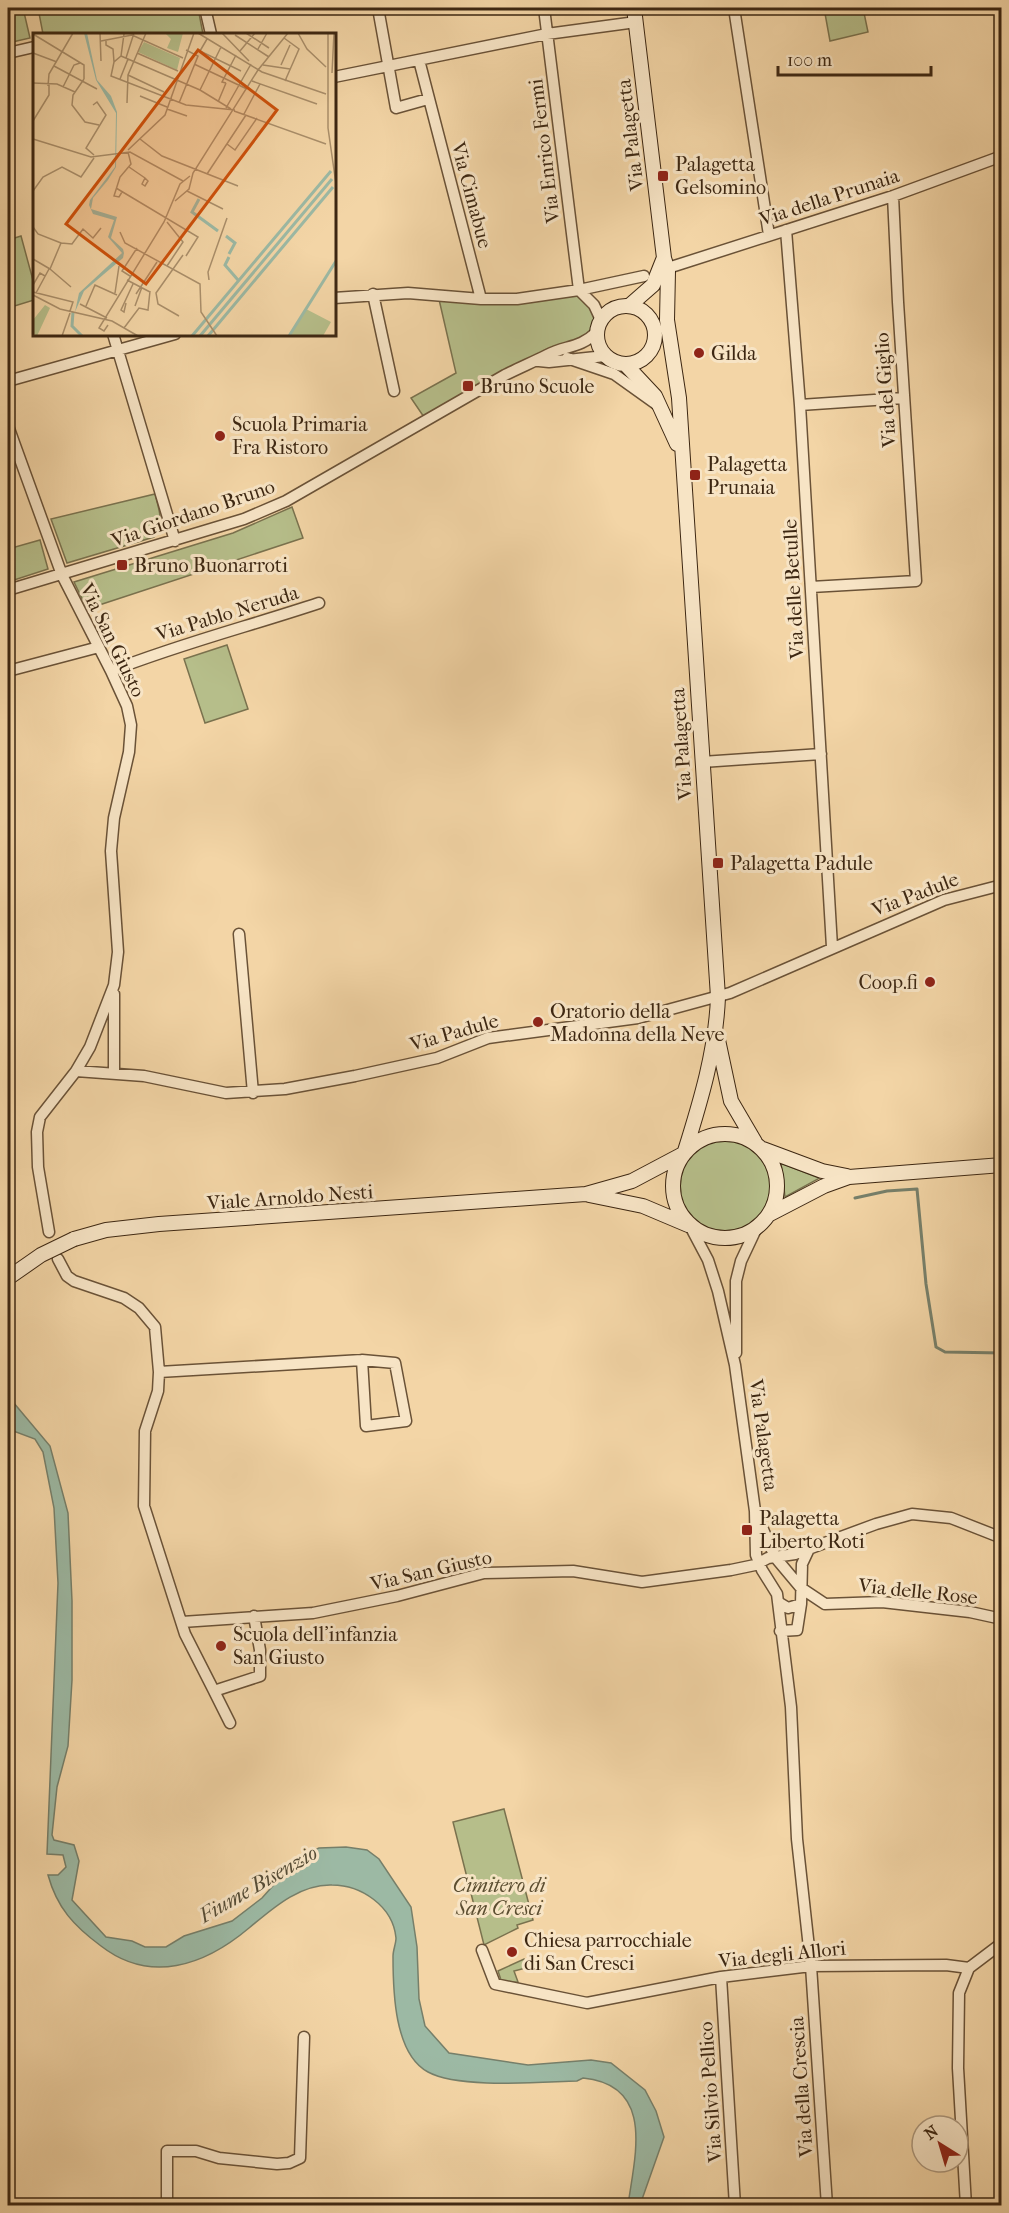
<svg xmlns="http://www.w3.org/2000/svg" width="1009" height="2213" viewBox="0 0 1009 2213" font-family="'IM FELL French Canon',serif">
  <rect width="100%" height="100%" fill="#f3d5a6"/>
  <filter id="stains"><feTurbulence type="fractalNoise" baseFrequency=".00333" numOctaves="4"/><feColorMatrix values="0 0 0 0 .2 0 0 0 0 .09 0 0 0 0 .02 0 0 0 .5 -.17"/></filter>
  <radialGradient id="worn" r=".72"><stop offset=".6" stop-color="#630" stop-opacity="0"/><stop offset="1" stop-color="#630" stop-opacity=".3"/></radialGradient>
  <path fill="#b6be8a" stroke="#7a724e" stroke-width="1.5" d="M8,8H23L30,38L8,43Z
    M38,8H198L203,34H43Z
    M824,8H863L868,32L830,41Z
    M21,236L34,284V300L8,308V240Z
    M579,290L601,320L597,332L426,420L411,398L456,373L438,295L481,299Z
    M155,494C159,510 165,524 154,537L67,563L51,519Z
    M292,507L303,538L87,609L74,582L233,533Z
    M40,540L48,569L8,582V549Z
    M227,645L248,709L205,723L184,659Z
    M678 1186a46 46 0 1 1 92 0a46 46 0 1 1-92 0Z
    M781,1163L819,1178L818,1179L785,1197Z
    M504,1809L533,1920L517,1925L518,1928L484,1945L453,1822Z
    M524,1959L526,1968L514,1971L518,1982L502,1983L498,1971Z"/>
  <path fill="#9cb9a4" stroke="#767f6a" stroke-width="1.5" d="M8,1396L50,1446L68,1513L72,1601V1680L68,1746L57,1787L52,1835L54,1840L74,1845L79,1861L72,1900L106,1937L132,1941L145,1947H166L184,1936L232,1921L262,1898L279,1879L283,1870L296,1858L319,1848L346,1847L367,1850L379,1859L411,1907L417,1947L419,1999L425,2026L449,2053L528,2065L591,2060L611,2063L645,2090L656,2111L664,2137L640,2205H628C635,2155 655,2085 583,2078L577,2081C540,2082 459,2089 428,2072C394,2054 393,1990 393,1956C393,1950 396,1944 396,1938C393,1906 361,1885 332,1885C299,1884 272,1909 249,1928C204,1966 150,1984 101,1946C74,1926 57,1908 48,1875H58L66,1867L63,1855L47,1854L58,1583L54,1508L43,1452L35,1439L8,1429Z"/>
  <g fill="none" stroke-linecap="round" stroke-linejoin="round">
    <path stroke="#767f6a" stroke-width="3" d="M855,1198L887,1191L917,1189L926,1284L936,1347L945,1352L1002,1353"/>
    <defs>
      <path id="street" d="M205,8L211,34
        M378,8L396,108L428,99
        M544,8L579,290
        M734,8L769,235
        M8,53L34,47
        M419,60L481,299
        M334,77L547,34L636,22
        M786,230L800,405L832,947
        M668,268L893,196L1002,156
        M579,290L594,305L601,320
        M373,294L394,391
        M334,298L408,293L481,299H517L579,290L644,276
        M113,334L175,541
        M567,358L614,374L656,404
        M539,361L549,362L605,356
        M8,381L175,334
        M800,405L904,398
        M8,426L62,575L111,671L127,706L131,725L129,752L114,818L111,851L118,952L114,985L90,1047L76,1071L40,1117L37,1132L38,1167L49,1232
        M811,587L916,581L898,302L893,196
        M8,590L244,519L286,501L505,375C519,368 533,362 547,355C566,345 579,349 597,332
        M8,671L99,647
        M111,671C179,644 250,626 319,603
        M702,762L821,754
        M239,934L253,1093
        M114,994V1074
        M76,1071L144,1076L226,1093L285,1089L355,1076L437,1058L488,1038L638,1018L730,993L944,900L1002,885
        M690,1226L708,1260L718,1291L735,1365L755,1511L775,1557L801,1588L825,1604L882,1602L970,1612L1002,1619
        M58,1259L67,1276L74,1281L124,1298L139,1308L155,1327L159,1372L158,1391L145,1431L144,1506L185,1634L214,1691L260,1676V1650L254,1616
        M736,1353V1281L741,1261L757,1227
        M159,1372L362,1360L395,1363L406,1421L366,1426L362,1360
        M755,1511L756,1555L762,1570L777,1594L791,1707L797,1839L811,1966L827,2206
        M778,1602L788,1608L801,1604L802,1564L809,1549
        M182,1622L313,1613L397,1596L484,1573L573,1571L642,1582L731,1570L755,1565L768,1558L795,1554L876,1524L912,1514L951,1518L1002,1538
        M780,1631L797,1630L801,1604
        M214,1691L230,1723
        M482,1950L495,1984L587,2003L721,1977L811,1966L946,1965L969,1968
        M721,1977L735,2206
        M167,2206V2151H196L219,2158L277,2164L289,2163L300,2158L304,2037
        M966,2206L958,2068L959,1993L969,1968L1002,1943"/>
      <path id="secondary" d="M634,8L664,258L668,271L667,320L679,398L718,997C716,1050 701,1100 685,1151
        M597 335a29 29 0 1 1 58 0a29 29 0 1 1-58 0Z
        M629,306L653,285L663,260
        M625,364L655,396L677,444
        M718,1040L731,1101L755,1142
        M673 1186a52 52 0 1 1 104 0a52 52 0 1 1-104 0Z
        M763,1149L822,1171L847,1176
        M589,1195L643,1206L688,1225
        M770,1214L824,1186L849,1177L1002,1165
        M74,1239L106,1230L159,1224L586,1194L632,1181L683,1154"/>
    </defs>
    <use href="#street" stroke="#6a5237" stroke-width="13"/>
    <use href="#secondary" stroke="#3d2712" stroke-width="16"/>
    <use href="#street" stroke="#f7e4c5" stroke-width="10"/>
    <use href="#secondary" stroke="#f7e4c5" stroke-width="14"/>
    <defs>
      <path id="secondary-bridge" d="M8,1278L41,1255L74,1239"/>
    </defs>
    <use href="#secondary-bridge" stroke="#3d2712" stroke-width="16" stroke-linecap="butt"/>
    <use href="#secondary-bridge" stroke="#f7e4c5" stroke-width="14"/>
  </g>
  <g fill="#8f2418" stroke="#f7e4c5" stroke-width="2">
    <rect x="657" y="170" width="12" height="12" rx="3"/>
    <circle cx="699" cy="353" r="6"/>
    <rect x="462" y="380" width="12" height="12" rx="3"/>
    <circle cx="220" cy="436" r="6"/>
    <rect x="689" y="469" width="12" height="12" rx="3"/>
    <rect x="116" y="559" width="12" height="12" rx="3"/>
    <rect x="712" y="857" width="12" height="12" rx="3"/>
    <circle cx="930" cy="982" r="6"/>
    <circle cx="538" cy="1022" r="6"/>
    <rect x="741" y="1524" width="12" height="12" rx="3"/>
    <circle cx="221" cy="1646" r="6"/>
    <circle cx="512" cy="1952" r="6"/>
  </g>
  <g text-anchor="middle" stroke-width="6" stroke-linejoin="round" paint-order="stroke">
    <g font-size="20" fill="#3d2712" stroke="#f7e4c5">
      <text transform="translate(630 135) rotate(-97)" y="7">Via Palagetta</text>
      <text transform="translate(544 151) rotate(-97)" y="7">Via Enrico Fermi</text>
      <text transform="translate(472 195) rotate(75)" y="7">Via Cimabue</text>
      <text transform="translate(829 197) rotate(-18)" y="7">Via della Prunaia</text>
      <text transform="translate(885 390) rotate(-94)" y="7">Via del Giglio</text>
      <text transform="translate(193 513) rotate(-19)" y="7">Via Giordano Bruno</text>
      <text transform="translate(793 589) rotate(-93)" y="7">Via delle Betulle</text>
      <text transform="translate(227 613) rotate(-17)" y="7">Via Pablo Neruda</text>
      <text transform="translate(113 640) rotate(64)" y="7">Via San Giusto</text>
      <text transform="translate(681 744) rotate(-94)" y="7">Via Palagetta</text>
      <text transform="translate(915 894) rotate(-21)" y="7">Via Padule</text>
      <text transform="translate(454 1032) rotate(-16)" y="7">Via Padule</text>
      <text transform="translate(290 1197) rotate(-4)" y="7">Viale Arnoldo Nesti</text>
      <text transform="translate(764 1435) rotate(82)" y="7">Via Palagetta</text>
      <text transform="translate(431 1570) rotate(-13)" y="7">Via San Giusto</text>
      <text transform="translate(918 1591) rotate(6)" y="7">Via delle Rose</text>
      <text transform="translate(782 1954) rotate(-6)" y="7">Via degli Allori</text>
      <text transform="translate(801 2087) rotate(-94)" y="7">Via della Crescia</text>
      <text transform="translate(710 2092) rotate(-94)" y="7">Via Silvio Pellico</text>
    </g>
    <g font-size="20" fill="#3d2712" stroke="#f7e4c5" text-anchor="start">
      <text x="675" y="171">Palagetta<tspan x="675" dy="23">Gelsomino</tspan></text>
      <text x="711" y="360">Gilda</text>
      <text x="480" y="393">Bruno Scuole</text>
      <text x="232" y="431">Scuola Primaria<tspan x="232" dy="23">Fra Ristoro</tspan></text>
      <text x="707" y="471">Palagetta<tspan x="707" dy="23">Prunaia</tspan></text>
      <text x="134" y="572">Bruno Buonarroti</text>
      <text x="730" y="870">Palagetta Padule</text>
      <text x="918" y="989" text-anchor="end">Coop.fi</text>
      <text x="550" y="1018">Oratorio della<tspan x="550" dy="23">Madonna della Neve</tspan></text>
      <text x="759" y="1525">Palagetta<tspan x="759" dy="23">Liberto Roti</tspan></text>
      <text x="233" y="1641">Scuola dell'infanzia<tspan x="233" dy="23">San Giusto</tspan></text>
      <text x="524" y="1947">Chiesa parrocchiale<tspan x="524" dy="23">di San Cresci</tspan></text>
    </g>
    <g font-size="20" font-style="italic" fill="#5b4d30" stroke="#f7e4c5">
      <text x="499" y="1892">Cimitero di<tspan x="499" dy="23">San Cresci</tspan></text>
    </g>
    <g font-size="21" font-style="italic" fill="#554c36" stroke="#f7e4c5">
      <text transform="translate(258 1884) rotate(-30)" y="7">Fiume Bisenzio</text>
    </g>
  </g>
  <g transform="translate(33 33)">
    <rect width="303" height="303" fill="#f3d5a6"/>
    <path d="M132,0H150L145,19L134,15L138,6ZM111,9L147,25L144,37L105,19ZM12,272L17,275L4,303L0,300V287ZM273,276L298,289L290,303H256Z" fill="#b6be8a"/>
    <path d="M51,0H54L64,47L78,63L84,79L83,134L75,147L60,165L58,176L84,184L78,205L90,216L91,220L90,225L51,258L42,279L46,260L89,220L75,204L81,187L60,181L56,172L57,167L82,134L83,80L63,47Z" fill="#9cb9a4"/>
    <path fill="none" stroke="#9cb9a4" stroke-width="3" d="M166,166L159,179L185,198M193,203L202,210L196,221M196,224L192,232L205,247M40,279L39,293L49,303M159,303L298,138M167,303L299,146M175,303L300,154M256,303L303,228"/>
    <path fill="none" stroke="#aa8f6b" stroke-width="1.5" d="M67,0L68,28M165,0L229,39L293,61M189,0L216,28M213,0L236,15M265,0L274,16L293,34M295,0V95L303,151M0,1L51,32V46M202,2L236,24M251,5L266,16L252,48M174,6L167,18L208,38M73,7V12L80,16L81,29M68,8L99,2L150,25M225,16L234,0M207,18L222,0M0,20L24,29M104,20L145,38M88,23L81,29L78,43L153,72L202,77M88,23L167,57L198,76M88,23L91,1M93,25L101,0M161,31L214,56M230,32L257,36M248,32L257,12M21,33L64,56M299,40L301,0M95,42L131,59M51,46L40,62L39,72L52,89L66,92M87,46L95,26M219,48L284,71M0,50L24,51L42,59M193,50L189,49L203,22M15,53L16,41L40,0M30,54L41,32L47,30M167,57L188,14M107,63L134,74M185,69L193,50M94,70L95,42L113,0M146,70L165,23L153,17M60,72L64,69L73,82L53,115L61,122M193,75L218,31M134,76L154,83M201,78L293,111M211,81L227,51M0,88L16,62V51M0,106L58,124L97,119L150,148M107,106L129,123L205,153M194,111L202,117L224,85M95,117L132,82L161,0M96,134L112,145L115,148L112,153L109,151L112,145M174,141L213,82M83,155L165,204L153,223M0,158L10,144L29,134L48,144L61,125M154,158L190,176M89,159L86,164L81,163L87,144L98,131L95,119M142,168L156,156L160,140L225,37L255,0M134,189L150,209L134,233M0,194L5,201L28,210L17,236M87,199L92,210L167,251L168,279L184,303M28,210L39,211L50,196L60,205L68,195M0,226L17,236M17,236L38,254M97,243L89,238L104,215M94,247L117,259M176,247L175,239L194,185M0,252L7,240L12,243M0,259L40,269L37,278M3,260L16,236M82,260L86,233M103,261L124,229M0,262L27,276L79,288L105,303M93,270L91,279L88,277L100,251M47,271L74,285M53,273L62,252L84,262M102,273L109,254M146,283L125,271L123,260L150,222M75,292L71,298L66,295L131,189L147,151L157,143M91,295L106,275L115,277L117,258M29,303L37,280"/>
    <path fill="#ce520d" fill-opacity="0.15" stroke="#ce520d" stroke-width="3" d="M165,17L244,77L113,251L33,191Z"/>
    <rect width="303" height="303" fill="none" stroke="#3d2712" stroke-width="3"/>
  </g>
  <rect width="1009" height="2213" fill="none" stroke="#f3d5a6" stroke-width="30"/>
  <rect x="9" y="9" width="991" height="2195" fill="none" stroke="#3d2712" stroke-width="3"/>
  <rect x="15" y="15" width="979" height="2183" fill="none" stroke="#3d2712" stroke-width="1.5"/>
  <g transform="translate(940 2144) rotate(323)"><circle r="28" fill="#f7e4c5" stroke="#ad987d" stroke-width="1.5"/>
  <path d="M0-4.5L10 22L0 15L-10 22Z" fill="#8f2418"/>
  <text y="-9" font-size="16" font-weight="bold" text-anchor="middle" fill="#3d2712">N</text>
  </g>
  <path d="M778 66v9h153v-9" fill="none" stroke="#3d2712" stroke-width="3"/>
  <text x="787" y="66" font-size="18" fill="#3d2712" stroke="#f7e4c5" stroke-width="4.5" paint-order="stroke">100 m</text>
  <rect width="100%" height="100%" filter="url(#stains)"/>
  <rect width="100%" height="100%" fill="url(#worn)"/>
</svg>
